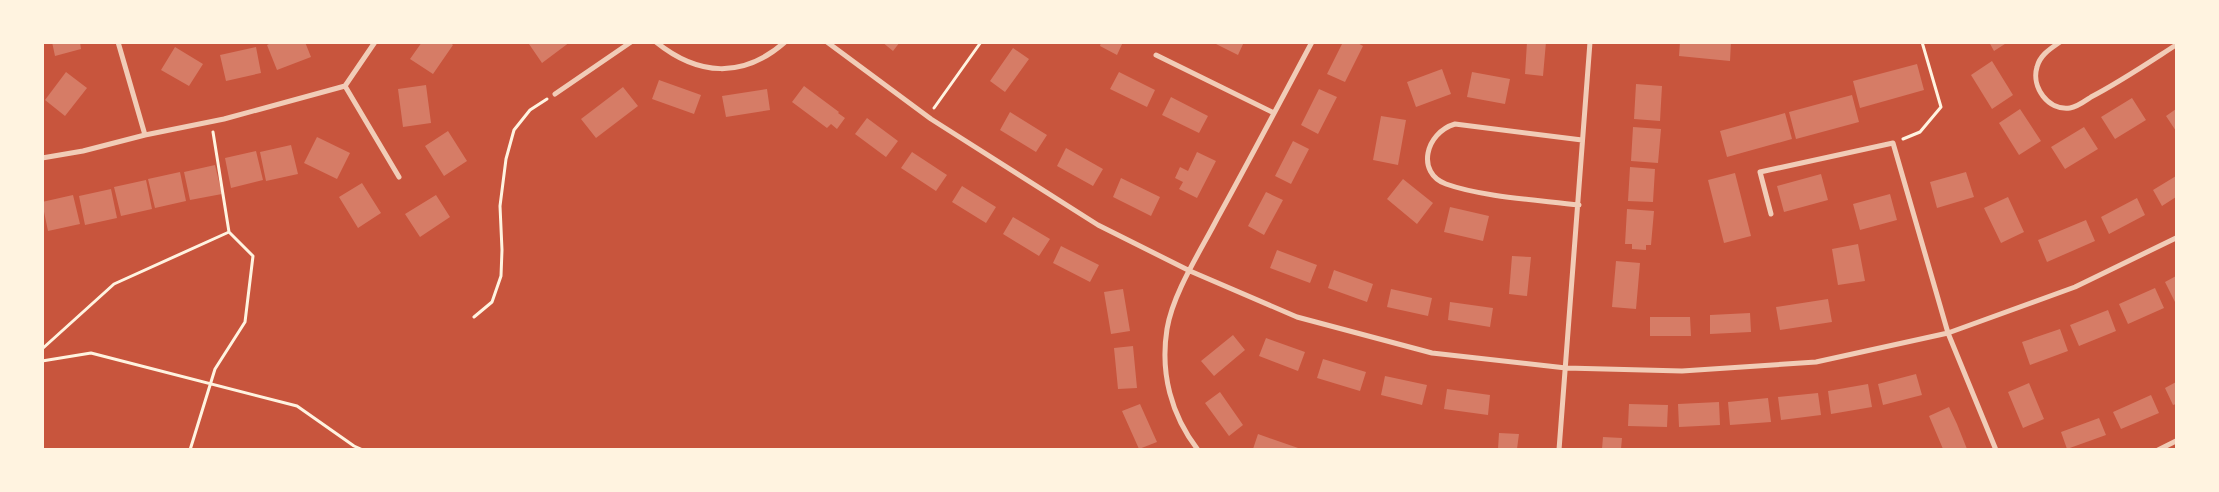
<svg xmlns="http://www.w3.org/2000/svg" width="2219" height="492" viewBox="0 0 2219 492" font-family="'Roboto Serif',serif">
  <rect width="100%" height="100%" fill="#c8553d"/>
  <path fill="#d67c66" d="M52,42H80L81,49L55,56Z
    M273,42H305L311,57L277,70L267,45Z
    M422,42H450L453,45L433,74L410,59Z
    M530,42H570L542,63L529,44Z
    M882,42H900L893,51Z
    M1101,42H1123L1117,55L1100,46Z
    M1212,42H1244L1238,55Z
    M1343,42H1356L1363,46L1345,82L1327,74Z
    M1527,42H1546L1543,76L1525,74Z
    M1680,42H1731L1730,61L1679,56Z
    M1989,42H2008L1994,51Z
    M175,47L203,64L189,86L161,70Z
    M256,47L261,73L226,81L220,55Z
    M1013,48L1029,59L1005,92L990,81Z
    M1992,61L2013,95L1992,109L1971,75Z
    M1917,64L1924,90L1860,108L1853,81Z
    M1442,69L1451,94L1416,107L1407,82Z
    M66,72L87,88L65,116L45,100Z
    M1119,72L1155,90L1147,107L1110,89Z
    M1472,72L1510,79L1505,104L1467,97Z
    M659,80L701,95L694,114L652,99Z
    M1636,84L1662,86L1660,121L1634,119Z
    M426,85L431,123L403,127L398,89Z
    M804,86L839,112L838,113L845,118L837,129L831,124L827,128L792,102Z
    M623,87L638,106L596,138L581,119Z
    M767,89L770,110L726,117L722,96Z
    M1319,89L1337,97L1318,134L1301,125Z
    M1852,95L1859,122L1796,139L1789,112Z
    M1171,97L1208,116L1199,133L1162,115Z
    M2132,98L2146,120L2115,139L2101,117Z
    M2020,109L2041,141L2019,155L1999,123Z
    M2176,109V131L2166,116Z
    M1010,112L1047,135L1036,152L1000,130Z
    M1785,113L1792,139L1727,157L1720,131Z
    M1381,116L1406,120L1398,165L1373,160Z
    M867,118L898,141L886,157L855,134Z
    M1633,127L1661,129L1658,163L1631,161Z
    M2084,127L2098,149L2065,169L2051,147Z
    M448,131L467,161L444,176L425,146Z
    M317,137L350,153L337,179L304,163Z
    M1293,141L1309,149L1291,184L1275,176Z
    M291,145L298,174L266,181L260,152Z
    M1066,148L1103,169L1093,186L1057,166Z
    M256,151L263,180L231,188L225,158Z
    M912,152L947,175L936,191L901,168Z
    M1197,152L1216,161L1197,198L1179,189L1183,182L1175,178L1180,167L1188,171Z
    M215,165L222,194L190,200L184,172Z
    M1630,167L1655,169L1653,202L1628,201Z
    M180,172L186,201L155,208L148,179Z
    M1966,172L1974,197L1937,208L1930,182Z
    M1735,173L1751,236L1724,243L1708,180Z
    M1821,174L1828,200L1784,212L1777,186Z
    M2176,176V197L2162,206L2153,190Z
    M1121,178L1160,197L1151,216L1113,197Z
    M1403,179L1433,203L1417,224L1387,199Z
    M146,180L152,209L121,216L114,187Z
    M362,183L381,213L358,228L339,197Z
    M962,186L996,207L986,223L952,202Z
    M111,189L117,218L85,225L79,196Z
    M1266,192L1283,200L1264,235L1248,226Z
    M1890,194L1897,220L1860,230L1853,204Z
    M73,195L80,224L48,231L42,202Z
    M436,195L450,217L420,237L405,214Z
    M2008,197L2024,232L2001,243L1984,208Z
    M2137,198L2145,215L2109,234L2101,217Z
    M1450,207L1489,216L1483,241L1444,232Z
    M1627,209L1654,211L1651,245H1646V250L1632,249V244H1625Z
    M1013,217L1050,239L1039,256L1003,234Z
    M2086,220L2095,241L2047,262L2038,240Z
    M1858,244L1865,281L1838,285L1832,249Z
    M1061,246L1099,265L1090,282L1053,263Z
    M1277,250L1317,265L1310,283L1270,268Z
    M1512,256L1531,257L1527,296L1509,294Z
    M1616,261L1640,263L1636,309L1612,307Z
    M1334,270L1373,284L1367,302L1328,288Z
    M2176,276V304L2165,282Z
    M2155,288L2164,308L2128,324L2119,304Z
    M1123,289L1130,331L1111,334L1104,292Z
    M1391,289L1432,298L1428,316L1387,307Z
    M1828,299L1832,322L1780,330L1776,307Z
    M1450,302L1493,308L1490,327L1448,320Z
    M2108,310L2116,331L2079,346L2070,325Z
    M1750,313L1751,332L1710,334V315Z
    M1650,317H1690L1691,336H1650Z
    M2060,329L2068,351L2030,365L2022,342Z
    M1233,335L1245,350L1214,376L1201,361Z
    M1266,338L1305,352L1298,371L1259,356Z
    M1133,346L1137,388L1118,389L1114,348Z
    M1323,359L1366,372L1360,391L1317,378Z
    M1916,374L1922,395L1883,405L1878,384Z
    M1385,376L1427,385L1422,405L1381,395Z
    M2176,382V404L2173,405L2165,388Z
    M2029,383L2044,419L2023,428L2008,392Z
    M1868,384L1872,407L1831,414L1828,391Z
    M1447,389L1490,395L1488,415L1444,409Z
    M1220,392L1243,425L1229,436L1205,403Z
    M1818,393L1821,415L1781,420L1778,397Z
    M2151,395L2159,413L2121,429L2113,412Z
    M1768,398L1771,422L1730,425L1728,402Z
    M1719,402L1720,425L1679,427L1678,404Z
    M1140,404L1157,442L1139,449L1122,411Z
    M1629,404L1668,405L1667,427L1628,426Z
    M1949,407L1957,424L1967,449H1943L1929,416Z
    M2099,418L2106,435L2067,449L2061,432Z
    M1499,433L1519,434L1517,449H1498Z
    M1258,434L1301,449H1253Z
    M1603,437L1622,438L1621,449H1602Z"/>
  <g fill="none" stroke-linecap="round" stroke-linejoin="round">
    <path stroke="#fff3e0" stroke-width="3" d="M934,108L981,42
      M1903,139L1920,132L1941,107L1922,42
      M474,317L492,302L501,276L502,250L500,206L506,159L514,130L530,110L547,99
      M42,349L114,284L229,232
      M42,361L91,353L297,406L354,446L363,450
      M190,450L215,369L245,322L253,256L229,232L213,132"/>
    <path stroke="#f1ccb7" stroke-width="5" d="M118,42L145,135
      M656,42C698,76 743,79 785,42
      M827,42L931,119L1098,225L1190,271L1297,317L1432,353L1566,368L1682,371L1816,362L1948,333L2075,287L2176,238
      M2060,42C2050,49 2040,55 2037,67C2031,87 2048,111 2070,108C2077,107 2085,101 2091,97C2120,82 2148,63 2176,45
      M1156,55L1274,113
      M345,86L399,177
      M555,94L631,42
      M42,158L83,151L145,135L224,119L345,86L375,42
      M1579,205C1539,200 1482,197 1446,184C1416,173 1425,133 1455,124L1582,140
      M1771,214L1760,172L1893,143L1948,333L1996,450
      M1198,450C1171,415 1160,373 1167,329C1173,293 1200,252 1217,219C1249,161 1280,102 1312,42
      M1559,450L1590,42
      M2158,450L2176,441"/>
  </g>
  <rect width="2219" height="492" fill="none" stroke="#fff3e0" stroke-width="88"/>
</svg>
